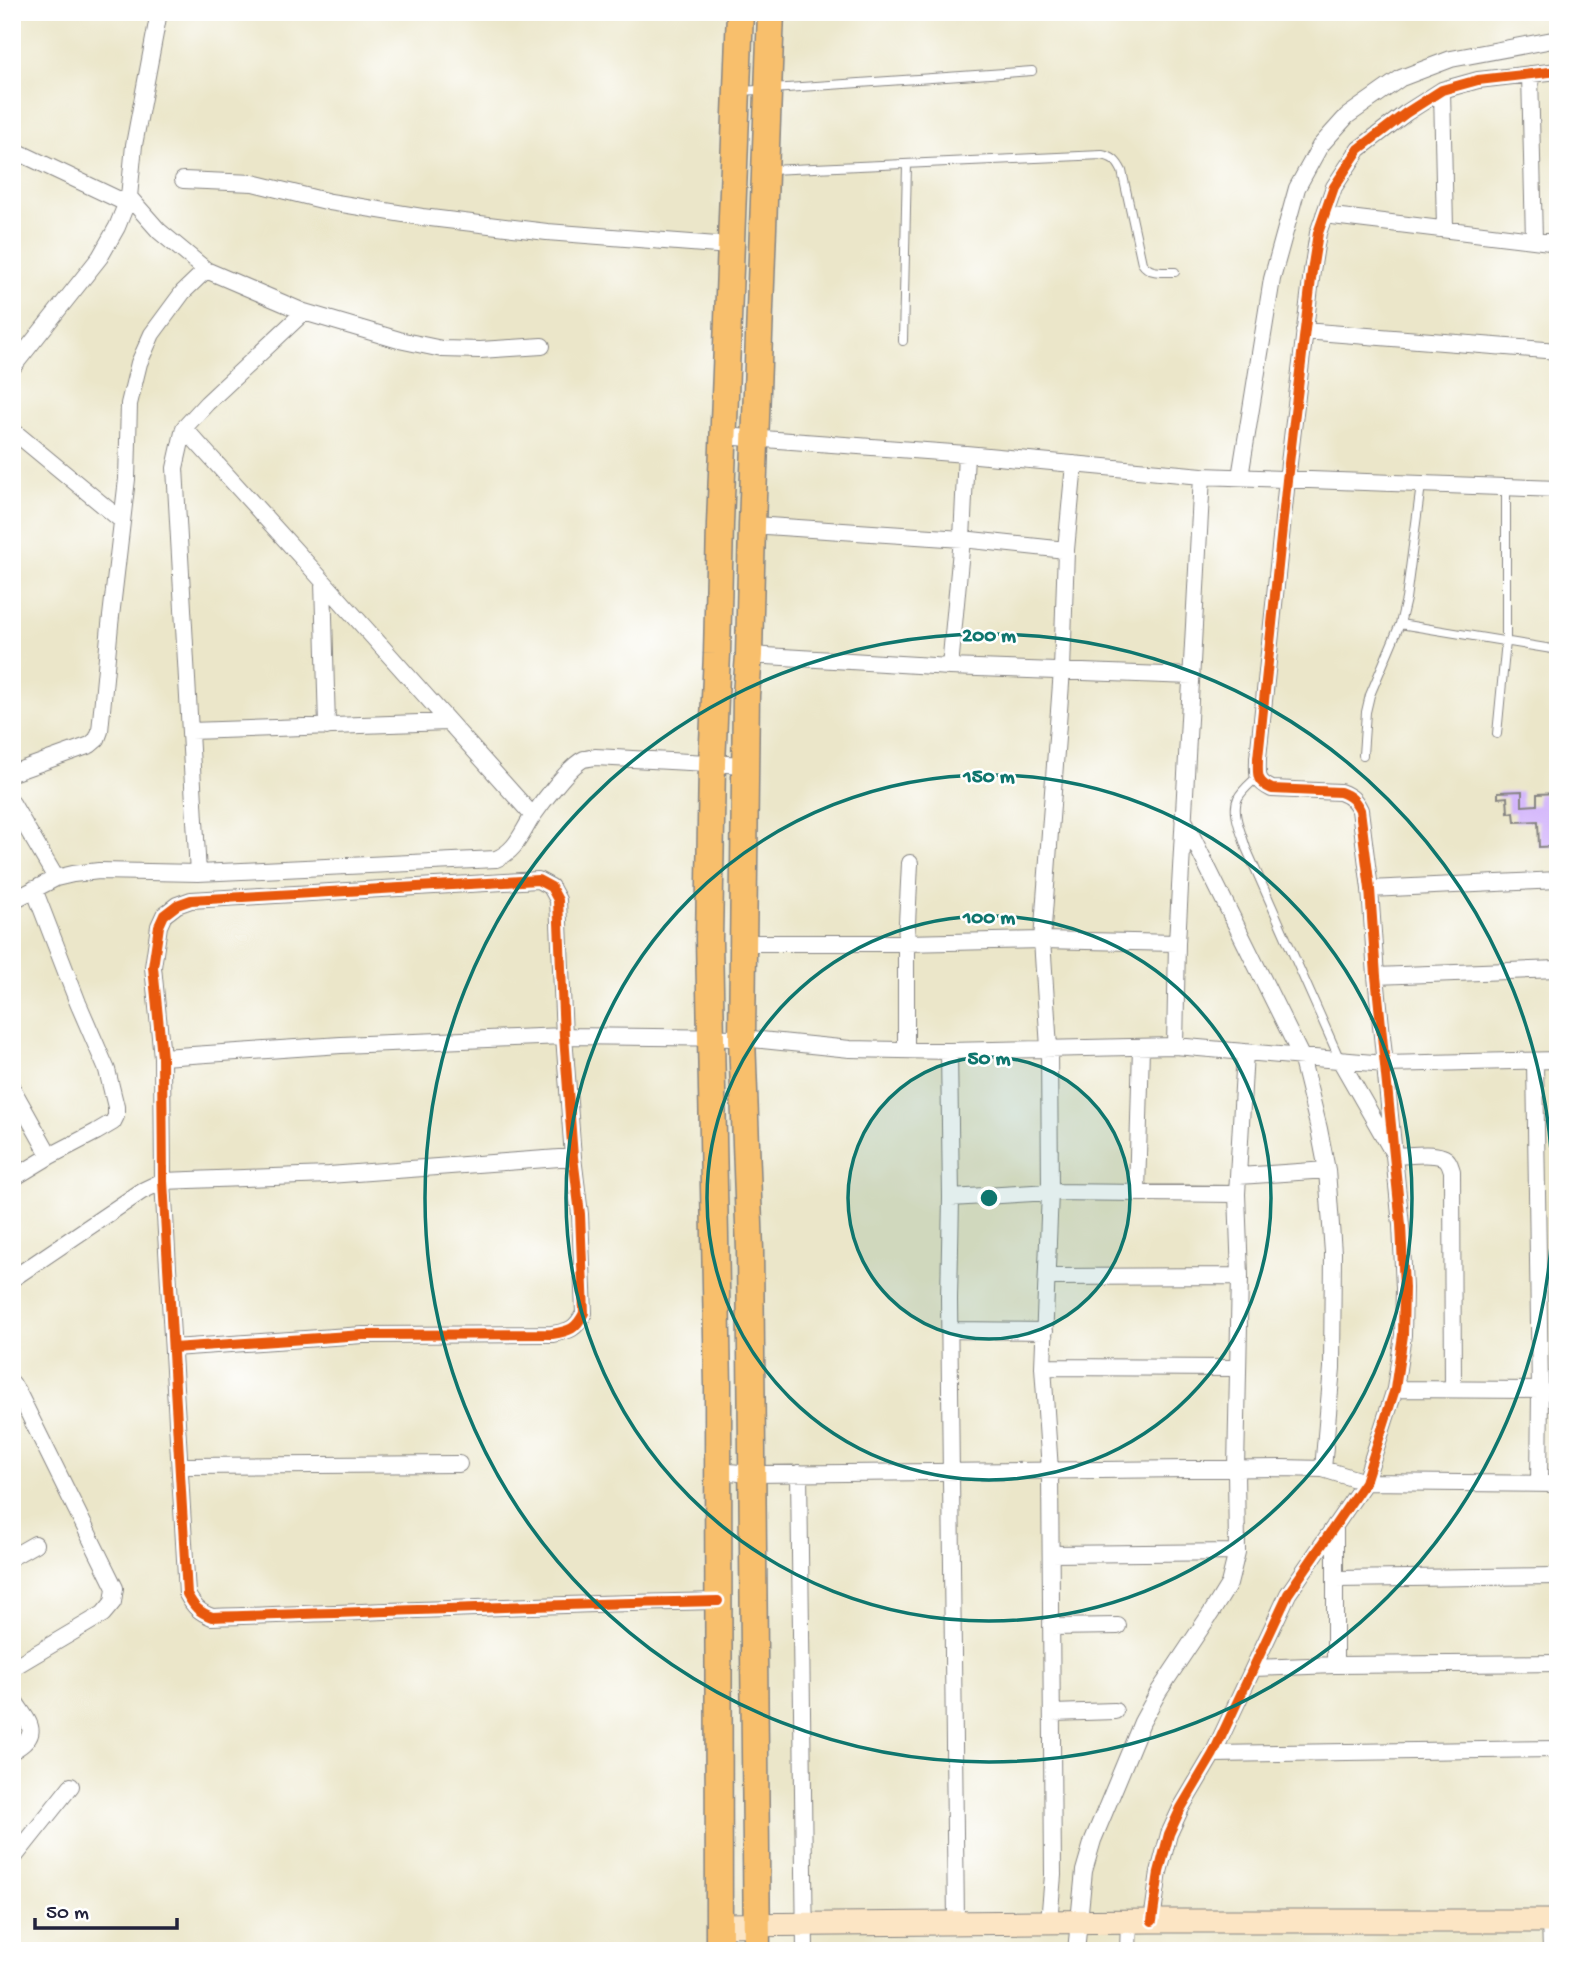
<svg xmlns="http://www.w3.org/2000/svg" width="1570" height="1963" viewBox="0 0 1570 1963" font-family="'Gochi Hand',sans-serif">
  <rect width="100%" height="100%" fill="#fff"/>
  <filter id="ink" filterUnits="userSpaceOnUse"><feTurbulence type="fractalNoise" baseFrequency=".0143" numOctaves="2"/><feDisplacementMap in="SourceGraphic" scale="14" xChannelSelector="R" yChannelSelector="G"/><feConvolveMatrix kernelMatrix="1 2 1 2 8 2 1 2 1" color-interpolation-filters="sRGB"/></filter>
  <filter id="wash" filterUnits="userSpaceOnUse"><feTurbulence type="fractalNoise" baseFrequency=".00686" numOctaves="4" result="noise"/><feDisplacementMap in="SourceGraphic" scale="28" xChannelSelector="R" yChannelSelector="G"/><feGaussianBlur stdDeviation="1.57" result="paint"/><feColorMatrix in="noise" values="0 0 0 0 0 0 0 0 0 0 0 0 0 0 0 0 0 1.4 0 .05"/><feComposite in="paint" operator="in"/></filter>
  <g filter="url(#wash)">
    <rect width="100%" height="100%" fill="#ebe6c9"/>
    <g id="blocks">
      <path fill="#d1b2fb" d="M1522,791V806L1537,805V794L1558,793V846L1539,847L1538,821L1515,822L1514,812L1508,813L1507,797L1498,798V792Z"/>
    </g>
  </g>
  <g filter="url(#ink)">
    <use href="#blocks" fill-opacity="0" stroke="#868482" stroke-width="2"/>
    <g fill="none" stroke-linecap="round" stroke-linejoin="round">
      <defs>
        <path id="lane" d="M742,91L1032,71
          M770,170L1102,155C1113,157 1117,161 1122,171L1142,263C1149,274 1162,272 1175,272
          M903,341L907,164
          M1400,624L1558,650
          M1497,734L1506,641V488
          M1363,755L1366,712L1370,695L1400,624L1406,599L1421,485
          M1257,777C1251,783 1242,790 1238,798C1231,812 1242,834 1246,848L1340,1060"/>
        <path id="street" d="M159,12L134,145L129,197L159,231L206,270L304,312L399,340L442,349L480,350L542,346
          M1530,74L1534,240
          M1442,90L1445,229
          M18,152L128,204
          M183,180L253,183L330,202L422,217L547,232L730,246
          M1324,215L1558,243
          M1304,331L1558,351
          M12,368L100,257L117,227L129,197
          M184,428L323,581L533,816
          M12,430L121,520
          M723,436L966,454L1202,476L1558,489
          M1240,477L1272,279L1297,188L1320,146L1347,116L1401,78L1451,59L1558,39
          M752,525L962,539L1066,550
          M323,581L327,727
          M749,655L950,667L1192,676
          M950,667L962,539L966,454
          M190,731L448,722
          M12,773L90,745L97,739L100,731L110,625L127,479L129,404L139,363L152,334L183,292L206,270
          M12,803L56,878
          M1183,818L1301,1056L1319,1129L1327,1170L1333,1253L1332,1368L1323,1469
          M198,873L175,468L184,428L207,403L304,312
          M1370,889L1558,880
          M12,901L56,878L73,874L99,871L198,873L496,859C516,851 521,834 532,817C541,804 570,765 584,759C585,759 595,757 595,757L745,765
          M743,943H906L1042,940L1177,943
          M1376,976L1558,969
          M1175,1046L1177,943L1202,476
          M906,1049V943L910,863
          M949,1051L951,1198L949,1299L956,1922
          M162,1057L341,1045L564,1036L742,1038L850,1049L949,1051L1175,1046L1385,1064L1558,1060
          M1340,1060L1395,1156C1407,1156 1431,1152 1442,1157C1449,1159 1450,1165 1452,1171L1453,1389
          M1535,1061L1540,1390L1539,1484
          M12,1088L50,1156
          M1239,1176L1327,1170
          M12,1179L50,1156L96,1132L113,1122L116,1116V1107L107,1070L78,1003L34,889
          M1137,1192L1141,1047
          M951,1198L1050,1192L1237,1194
          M1048,1277L1240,1276
          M12,1279L142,1191L163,1181L329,1175L573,1157
          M950,1330L1045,1331
          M173,1348L363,1335L552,1334C570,1331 576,1329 584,1313L580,1214L573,1157L564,1036L558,900L551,887L538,880L191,900L177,905L164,915L159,926L153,967L162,1057L163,1181L187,1594C194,1607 199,1612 212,1617C381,1612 549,1604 718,1601
          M1043,1367L1238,1368
          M12,1383L20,1396L115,1588L113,1602L103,1614L12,1668
          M1395,1389L1540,1390
          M180,1466L459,1464
          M718,1471L751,1474L1281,1468L1323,1469L1365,1482L1558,1484
          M799,1473L805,1951
          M1051,1554L1237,1552
          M12,1557L35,1544
          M1336,1579L1558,1576
          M1051,1627L1118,1626
          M1335,1665V1525
          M1254,1668L1335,1665L1558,1663
          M12,1697C27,1722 45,1733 12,1751
          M1052,1713L1115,1711
          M1213,1754L1558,1749
          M12,1860L71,1786
          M1152,1921L1159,1872L1169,1834L1181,1808L1213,1754L1288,1594L1365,1482L1395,1389L1403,1335L1404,1288L1401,1225L1376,976L1370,889L1360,810C1355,800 1351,796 1340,792L1272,789C1255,781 1258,775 1258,758L1287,480L1312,271L1318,233L1334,187L1359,149L1406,113L1442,90L1478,80L1558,71
          M1550,1921L1551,1951
          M1049,1922L1053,1875L1050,1470L1043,1367L1050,1192L1049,1048L1042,940L1062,670L1066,550L1074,464
          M1076,1951L1084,1871L1093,1840L1142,1722L1159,1691L1213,1610L1229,1584L1237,1552L1236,1468L1240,1276L1237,1194L1245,1052
          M1128,1951L1129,1921"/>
        <path id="secondary" d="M718,1925L1152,1921H1558"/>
        <path id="primary" d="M719,1951L718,1385L709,940L712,764L717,654L720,524L740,12
          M757,1951L750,1250L742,1038L746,695L749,655L752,525L771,12"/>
      </defs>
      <use href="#lane" stroke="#868482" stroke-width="10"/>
      <use href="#street" stroke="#868482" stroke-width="18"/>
      <use href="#secondary" stroke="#868482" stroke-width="25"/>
      <use href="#primary" stroke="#868482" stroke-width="29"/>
      <use href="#lane" stroke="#fff" stroke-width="8"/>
      <use href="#street" stroke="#fff" stroke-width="16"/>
      <use href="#secondary" stroke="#fce5c4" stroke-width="23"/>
      <use href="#primary" stroke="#f8bf6c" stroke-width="26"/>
      <defs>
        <path id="cycleway" d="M173,1348L363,1335L552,1334C570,1331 576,1329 584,1313L580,1214L573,1157L564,1036L558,900L551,887L538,880L191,900L177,905L164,915L159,926L153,967L162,1057L163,1181L187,1594C194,1607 199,1612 212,1617C381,1612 549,1604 718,1601
          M1152,1921L1159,1872L1169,1834L1181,1808L1213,1754L1288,1594L1365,1482L1395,1389L1403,1335L1404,1288L1401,1225L1376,976L1370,889L1360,810C1355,800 1351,796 1340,792L1272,789C1255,781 1258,775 1258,758L1287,480L1312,271L1318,233L1334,187L1359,149L1406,113L1442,90L1478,80L1558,71"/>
      </defs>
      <use href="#cycleway" stroke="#fff" stroke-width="15"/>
      <use href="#cycleway" stroke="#e8590c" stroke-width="10"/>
    </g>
  </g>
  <circle cx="989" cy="1198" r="141" fill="#0f766e" fill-opacity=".12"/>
  <g fill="none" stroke="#0f766e" stroke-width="3.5">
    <circle cx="989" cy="1198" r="141"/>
    <circle cx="989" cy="1198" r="282"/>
    <circle cx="989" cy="1198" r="423"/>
    <circle cx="989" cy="1198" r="564"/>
  </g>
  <circle cx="989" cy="1198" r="10" fill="#0f766e" stroke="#fff" stroke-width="3.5"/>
  <g font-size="21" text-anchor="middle" font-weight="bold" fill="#0f766e" stroke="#fff" stroke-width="5" stroke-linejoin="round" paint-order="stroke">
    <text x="989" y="641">200 m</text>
    <text x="989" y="782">150 m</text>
    <text x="989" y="923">100 m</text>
    <text x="989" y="1064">50 m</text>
  </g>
  <rect width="1570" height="1963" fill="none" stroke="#fff" stroke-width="42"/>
  <path d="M35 1918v10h142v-10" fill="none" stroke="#22223b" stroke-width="3.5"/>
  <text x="46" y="1918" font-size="21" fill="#22223b" stroke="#ffffff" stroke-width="5" paint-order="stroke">50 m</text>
</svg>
